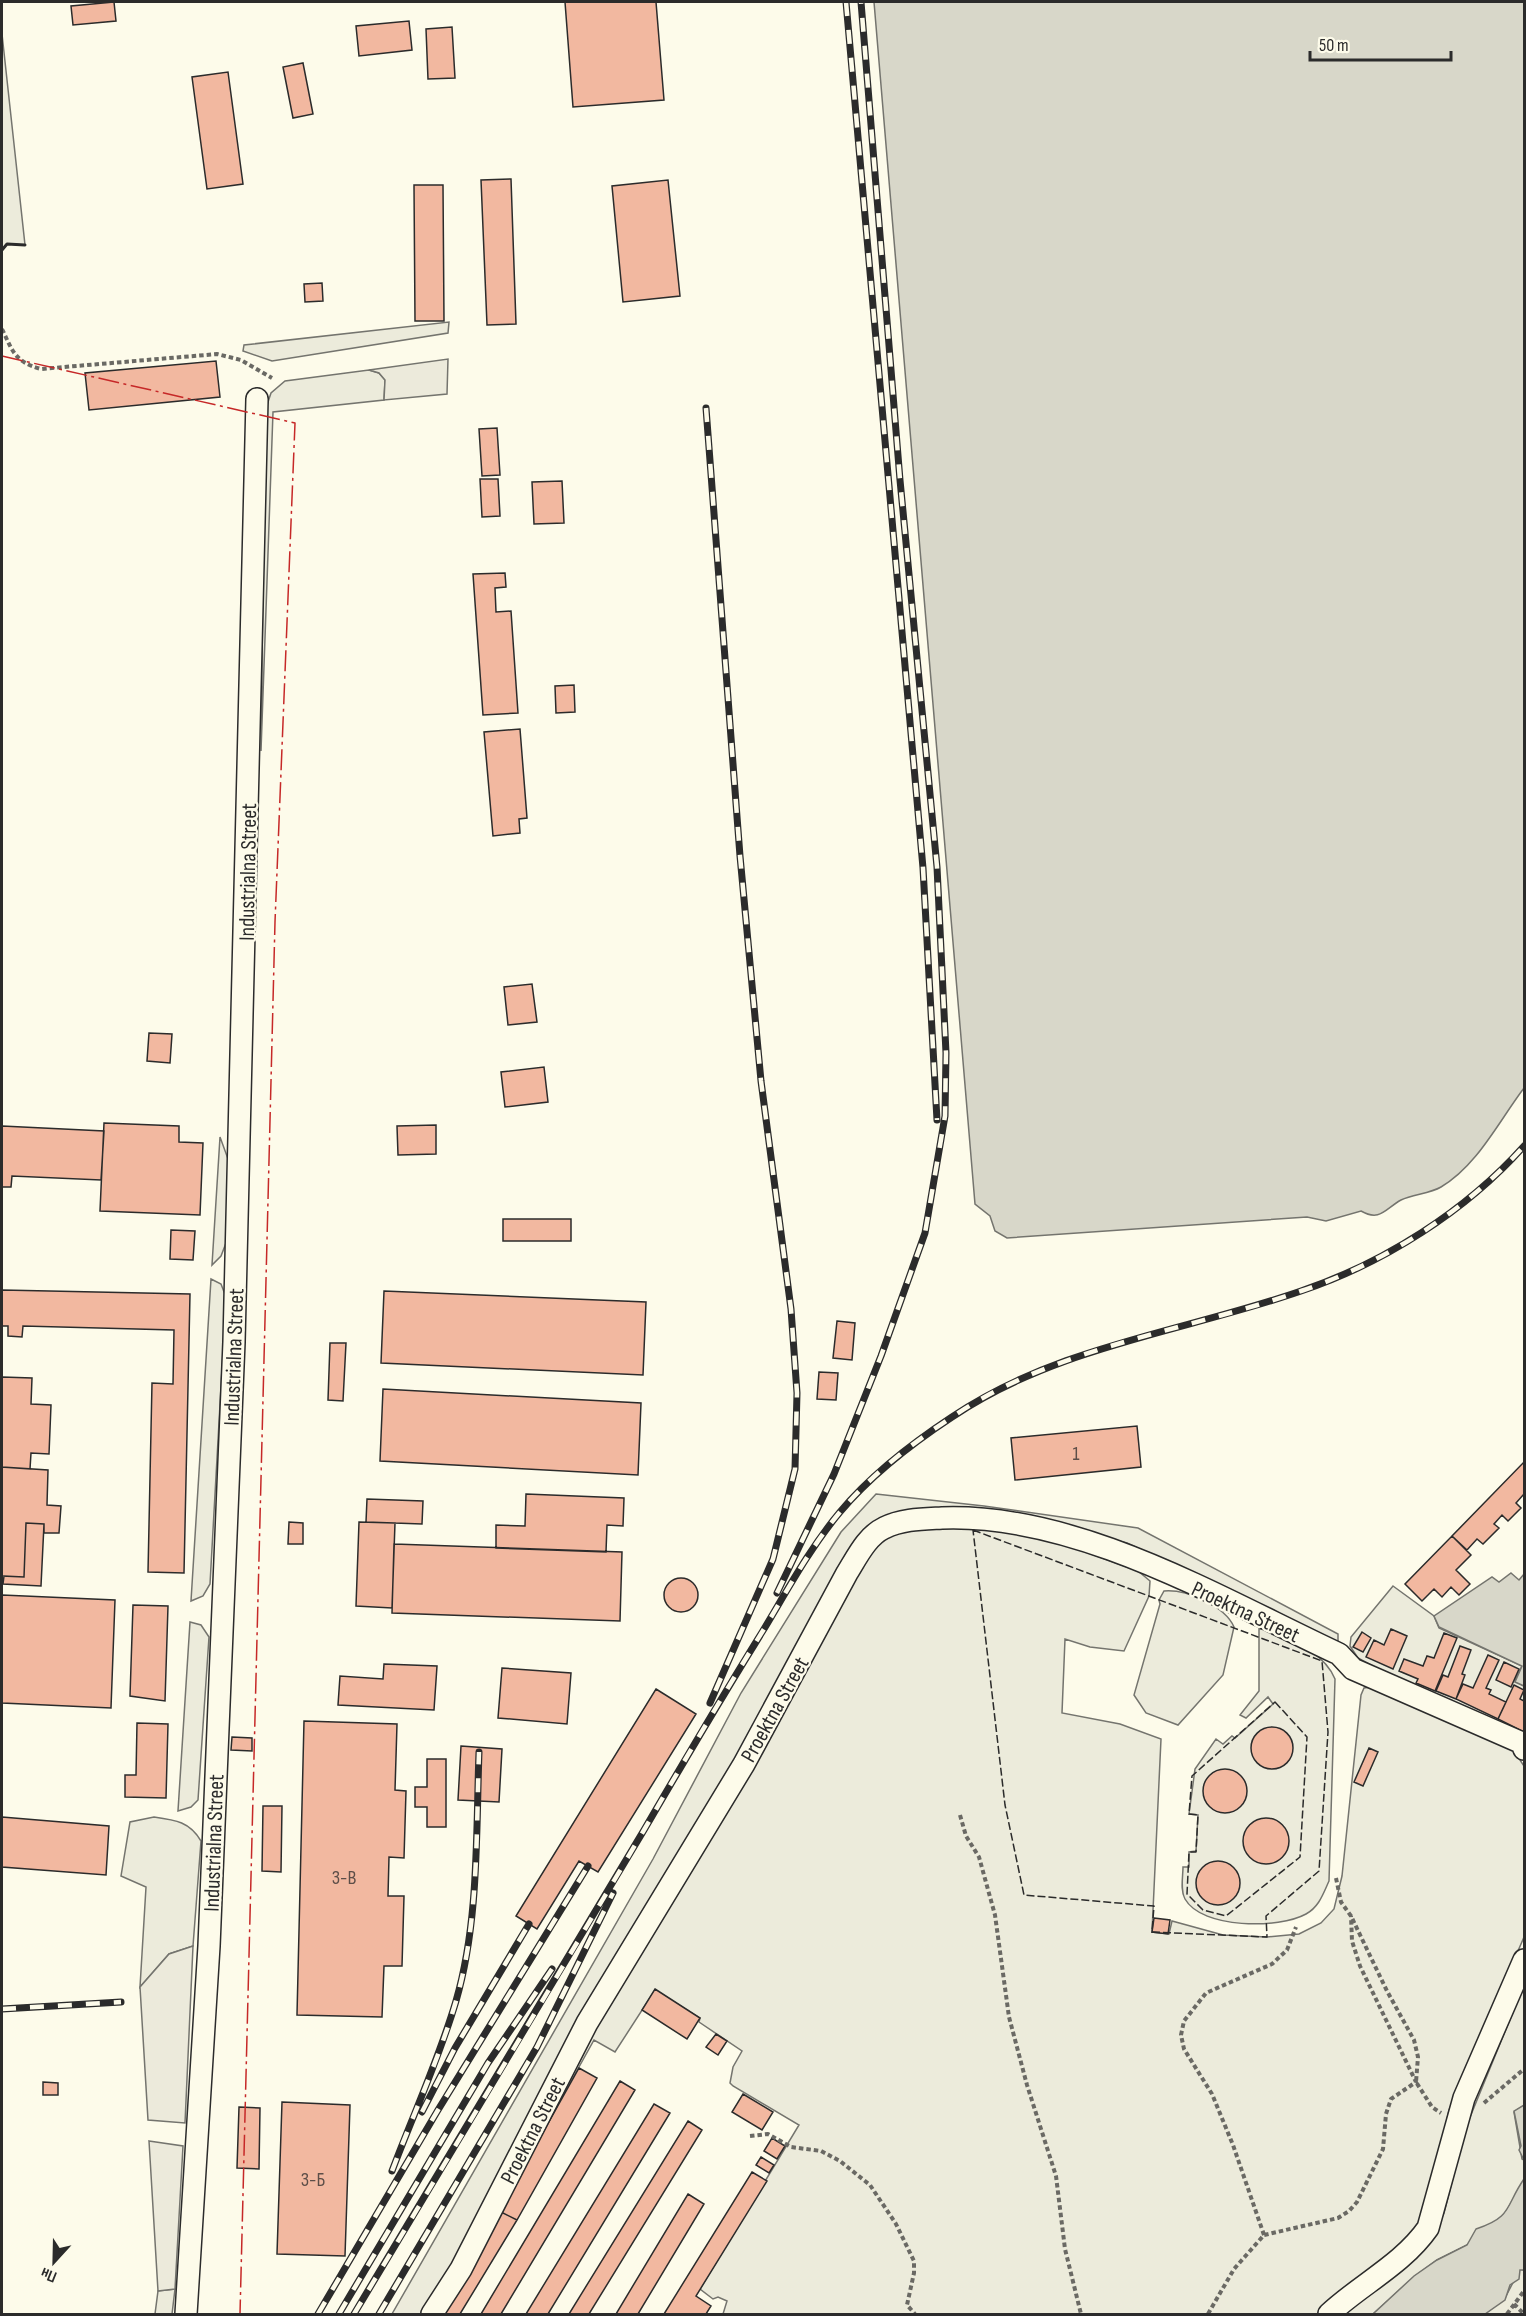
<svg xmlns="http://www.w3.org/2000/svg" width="1526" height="2316" viewBox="0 0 1526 2316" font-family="'Sofia Sans Condensed',sans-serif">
  <rect width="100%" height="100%" fill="#fdfbea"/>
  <path fill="#ecebdb" stroke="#74746e" stroke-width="1.5" d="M2,34L25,245L7,244L2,250Z
    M449,322L448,333L272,361L243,351L244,345Z
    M369,370L379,373L385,380L384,400L273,412L261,751L265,411L271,393L285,381Z
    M220,1137L231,1167L226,1243L221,1256L212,1265Z
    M211,1279L221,1284L226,1297L210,1584L203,1596L191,1601Z
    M876,1494L984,1506L1138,1528L1338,1634V1642L1127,1543L1078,1531L881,1521L426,2314H392L653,1859L741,1693L841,1532Z
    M915,1526L1018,1531L1072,1547L1138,1571L1150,1581L1149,1596L1124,1651L1090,1647L1065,1639L1062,1713L1120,1724L1161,1739L1152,1932L1169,1934L1172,1921L1223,1935L1267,1937L1299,1934L1321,1923L1334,1909L1342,1876L1361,1695L1364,1688L1371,1687L1487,1736L1514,1751L1524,1766V1937L1449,2110L1428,2207L1411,2237L1317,2314H723L727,2301L718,2297L713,2299L700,2289L799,2125L733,2086L730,2083L733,2067L742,2051L699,2022L700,2018L655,1990L615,2052L594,2040L499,2211L593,2024L871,1547L887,1535Z
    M1393,1586L1434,1616L1439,1628L1522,1666L1515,1681L1524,1686V1748L1358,1658L1350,1646L1351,1637Z
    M1164,1591C1186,1589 1225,1606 1234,1627L1223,1675L1178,1725L1146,1713L1134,1695L1160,1604L1159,1600Z
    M190,1622L201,1625L209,1637L198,1800L191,1807L178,1811Z
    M1259,1629H1263C1290,1641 1323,1650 1335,1679L1329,1881C1323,1894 1319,1907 1306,1914C1279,1929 1202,1929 1185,1899C1180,1890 1183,1877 1183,1867H1189V1852L1196,1851L1198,1815L1189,1814L1195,1769L1216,1739L1223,1744L1232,1736L1235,1738L1273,1704L1268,1697L1246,1718L1240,1715L1259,1691Z
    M154,1817C176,1820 190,1822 201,1841L193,1946L169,1954L140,1987L146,1887L121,1876L130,1822Z
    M1524,1985V2105L1514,2112L1522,2159L1524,2160V2179L1506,2212L1499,2220L1489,2225L1467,2245L1437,2260L1415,2276L1373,2314H1342L1434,2234L1444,2213L1466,2127Z
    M1520,2269L1524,2270V2314H1485L1505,2298Z
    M175,2289L172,2314H155L158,2291Z"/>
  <path fill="#eceadb" stroke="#74746e" stroke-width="1.5" d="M448,359L447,394L384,400L385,380L379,373L369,370Z
    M193,1946L185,2123L148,2120L140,1987L169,1954Z
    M149,2141L183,2146L175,2289L158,2291Z"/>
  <path fill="#d8d7c9" stroke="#74746e" stroke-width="1.5" d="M874,2H1524V1088C1499,1121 1477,1166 1441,1187C1429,1194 1413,1194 1401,1200C1385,1209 1380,1222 1361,1211L1326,1221L1307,1217L1007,1238L995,1231L990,1216L975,1204Z
    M1511,1573L1519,1580L1524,1574V1686L1515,1682L1522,1666L1439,1627L1434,1616L1492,1577L1499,1582Z
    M1524,2105V2160L1519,2150L1521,2146L1514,2111Z
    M1524,2179V2270H1520L1519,2279L1510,2285L1505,2300L1485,2314H1373L1414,2276L1437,2260L1467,2245L1476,2229C1513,2217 1505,2206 1524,2179Z"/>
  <path fill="#f2b8a0" stroke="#2b2b2b" stroke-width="1.5" d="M114,2L116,21L73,25L71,6Z
    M565,2H656L664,100L573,107Z
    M409,21L412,50L359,56L356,26Z
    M452,27L455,78L428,79L426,29Z
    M303,63L313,114L293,118L283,67Z
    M228,72L243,184L207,189L192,77Z
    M511,179L516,324L487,325L481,180Z
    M668,180L680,296L623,302L612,186Z
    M414,185H443L444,321H415Z
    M322,283L323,301L305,302L304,284Z
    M216,361L220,397L89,410L85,373Z
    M497,428L500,475L482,476L479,429Z
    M480,479H498L500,516L482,517Z
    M562,481L564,523L534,524L532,482Z
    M505,573L506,587L495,588L496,612L511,611L518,713L483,715L473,574Z
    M574,685L575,712L556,713L555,686Z
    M520,729L527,818L519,819L520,833L493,836L484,732Z
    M532,984L537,1022L508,1025L504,987Z
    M149,1033L172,1034L170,1063L147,1061Z
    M544,1067L548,1102L505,1107L501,1072Z
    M104,1123L179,1126V1142L203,1143L200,1215L100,1211Z
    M436,1125V1154L398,1155L397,1126Z
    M2,1126L104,1131L101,1180L12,1176L11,1187H2Z
    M503,1219H571V1241H503Z
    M171,1230L195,1231L193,1260L170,1259Z
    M2,1290L190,1294L184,1573L148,1572L152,1383L173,1384L174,1330L23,1326L22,1337L8,1336V1326H2Z
    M384,1291L646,1302L643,1375L381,1363Z
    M837,1321L855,1323L852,1360L833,1358Z
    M330,1343H346L343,1401L328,1400Z
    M819,1372L838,1373L836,1400L817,1399Z
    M2,1377L32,1378L31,1404L51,1405L49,1454L31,1453L30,1469L2,1467Z
    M383,1389L641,1403L638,1475L380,1461Z
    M1137,1426L1141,1467L1015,1480L1011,1438Z
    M1524,1462V1494L1516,1503L1521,1508L1508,1521L1502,1515L1494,1524L1499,1528L1483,1544L1477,1539L1467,1550L1452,1536Z
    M2,1467L48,1470L47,1505L61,1506L59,1533H44V1524L26,1523L24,1577L2,1576Z
    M526,1494L624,1498L623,1526L607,1525L606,1552L496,1548V1525L525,1526Z
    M367,1499L423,1501L422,1524L366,1522Z
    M289,1522L303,1523V1544H288Z
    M359,1522L395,1523L392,1608L356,1606Z
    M26,1523L44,1524L41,1586L3,1584L4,1576L24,1577Z
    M1452,1536L1471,1555L1456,1570L1470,1584L1459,1595L1451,1587L1442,1597L1434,1589L1422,1601L1405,1584Z
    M394,1544L622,1552L620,1621L392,1613Z
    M664 1595a17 17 0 1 1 34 0a17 17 0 1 1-34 0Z
    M2,1595L115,1600L111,1708L2,1703Z
    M133,1605L168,1606L165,1701L130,1696Z
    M1391,1629L1407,1636L1393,1669L1366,1657L1374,1640L1384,1645Z
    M1362,1632L1371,1638L1363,1652L1353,1647Z
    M1444,1633L1457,1638L1435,1691L1416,1683L1418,1679L1399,1671L1404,1659L1423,1666L1427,1656L1434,1658Z
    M1460,1646L1471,1650L1462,1674L1465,1675L1456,1699L1436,1691L1443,1675L1448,1677Z
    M1488,1655L1499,1660L1486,1688L1491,1690L1489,1694L1506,1702L1498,1719L1456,1699L1463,1684L1473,1688Z
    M1504,1662L1519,1669L1511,1687L1496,1680Z
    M384,1664L437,1666L434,1710L338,1705L340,1676L383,1679Z
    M502,1668L571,1673L567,1724L498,1718Z
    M1514,1685L1524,1690L1520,1699L1524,1701V1732L1498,1719Z
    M656,1689L696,1714L598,1872L579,1861L537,1929L516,1916Z
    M304,1721L397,1724L395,1790L406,1791L404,1858L389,1857L388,1896H404L402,1966H384L382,2017L297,2015Z
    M137,1723L168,1724L166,1798L125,1797V1775H136Z
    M1251 1748a21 21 0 1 1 42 0a21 21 0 1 1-42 0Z
    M232,1737L252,1738V1751L231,1750Z
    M461,1746L502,1749L499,1802L458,1800Z
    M1369,1748L1378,1752L1363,1786L1354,1782Z
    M427,1759H446V1827H427V1807H415V1787H427Z
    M1203 1791a22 22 0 1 1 44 0a22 22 0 1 1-44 0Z
    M263,1806H282L281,1872L262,1871Z
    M2,1817L109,1826L106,1875L2,1867Z
    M1243 1841a23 23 0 1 1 46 0a23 23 0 1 1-46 0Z
    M1196 1883a22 22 0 1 1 44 0a22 22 0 1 1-44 0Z
    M1154,1918L1170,1920L1168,1934L1152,1932Z
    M655,1989L700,2018L687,2039L642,2010Z
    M716,2034L727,2041L718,2055L706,2047Z
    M579,2068L597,2078L517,2220L499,2211Z
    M620,2081L635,2090L501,2314H481Z
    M43,2082L58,2083V2095H43Z
    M743,2094L773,2112L762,2130L732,2112Z
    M282,2102L350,2105L345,2256L277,2254Z
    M654,2104L670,2113L548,2314H526Z
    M239,2107L260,2108L259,2169L237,2168Z
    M688,2121L702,2130L589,2314H569Z
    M772,2138L785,2146L777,2159L764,2151Z
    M761,2157L774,2165L769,2173L756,2165Z
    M752,2172L767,2181L696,2296L711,2306L706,2314H664Z
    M688,2194L704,2204L638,2314H616Z
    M499,2211L517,2220L460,2314H437Z"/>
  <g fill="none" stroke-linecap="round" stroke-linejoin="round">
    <defs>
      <path id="minor" d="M186,2314L209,1946L234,1342L257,399
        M432,2314L461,2269L587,2023L744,1764L847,1573C857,1557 867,1536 884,1528C902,1519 923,1519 942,1518C1078,1513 1219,1598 1339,1654L1353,1669L1522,1743L1524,1749
        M1329,2314C1361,2284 1402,2265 1428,2228L1464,2098L1524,1960"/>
    </defs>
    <use href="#minor" stroke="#2b2b2b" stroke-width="24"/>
    <path stroke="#6a6964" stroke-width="4" stroke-dasharray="4.5 3" stroke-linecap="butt" d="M2,329C13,352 15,362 41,369L217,354L241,360L272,378
      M960,1815L966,1836L979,1857L995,1915L1009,2017L1027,2085L1056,2176L1065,2249L1081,2314
      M1336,1878L1341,1902L1351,1916L1387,1991L1414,2040L1418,2057L1416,2082L1432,2107L1441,2113
      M1484,2103L1524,2069
      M750,2136L768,2134L791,2147L821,2151L840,2161L870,2185L896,2224L914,2261V2273L907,2305L915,2314
      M1264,2235L1233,2145L1212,2094L1184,2049L1181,2035L1184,2021L1206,1993L1272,1964L1287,1950L1296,1927
      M1514,2304L1524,2314
      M1208,2314L1234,2269L1264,2235L1338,2218L1349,2211L1357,2202L1383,2149L1386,2114L1391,2099L1416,2082L1360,1966L1352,1941L1351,1916
      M1507,2314L1524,2291"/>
    <use href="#minor" stroke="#fdfbea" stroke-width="21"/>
    <defs>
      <path id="rail" d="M846,2L923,868L937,1120
        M706,408L740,856L761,1081L791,1309L797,1393L795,1469L773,1559L710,1703
        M777,1593L834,1474L881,1356L925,1233L945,1116L946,1053L937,867L900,480L861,2
        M2,2009L121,2002
        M422,2112L455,2048L529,1924
        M392,2171C413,2115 439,2059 456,2001C479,1922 476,1834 479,1752
        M318,2314L438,2110L588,1866
        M339,2314L488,2063L552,1969
        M354,2314C451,2153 548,1992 644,1830C683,1763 723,1695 764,1629C788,1589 810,1548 840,1512C871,1475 911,1444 952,1417C1057,1346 1183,1332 1301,1291C1384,1263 1466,1211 1524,1146
        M379,2314L537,2047L613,1893"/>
    </defs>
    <use href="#rail" stroke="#2b2b2b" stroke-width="7"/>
    <use href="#rail" stroke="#fdfbea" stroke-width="4.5" stroke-dasharray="14" stroke-linecap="butt"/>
    <path stroke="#2b2b2b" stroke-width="1.5" stroke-dasharray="8 3" stroke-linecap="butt" d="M973,1530L1322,1661L1328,1732L1319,1871L1266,1916L1267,1937L1152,1932L1154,1906L1024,1895L1005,1805Z
      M1275,1702L1307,1737L1300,1857L1226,1916L1203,1910L1187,1894L1189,1852H1196L1198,1815L1189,1814L1192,1776Z"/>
    <path stroke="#2b2b2b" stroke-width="3" d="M2,250L7,244L25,245"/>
    <path stroke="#c62828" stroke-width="1.5" stroke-dasharray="21 4.5 3 4.5" stroke-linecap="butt" d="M2,356L295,423L275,922L240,2314"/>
  </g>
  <g text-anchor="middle" stroke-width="4.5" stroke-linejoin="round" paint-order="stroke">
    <g font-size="20" fill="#5d4e48">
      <text x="1076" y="1460">1</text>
      <text x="344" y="1884">3-В</text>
      <text x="313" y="2186">3-Б</text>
    </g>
    <g font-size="22" fill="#2b2b2b" stroke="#fdfbea">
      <text transform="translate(247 872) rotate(-89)" y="8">Industrialna Street</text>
      <text transform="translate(233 1357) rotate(-88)" y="8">Industrialna Street</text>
      <text transform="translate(1246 1611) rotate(25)" y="8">Proektna Street</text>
      <text transform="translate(774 1709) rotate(-61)" y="8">Proektna Street</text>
      <text transform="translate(213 1843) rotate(-88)" y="8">Industrialna Street</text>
      <text transform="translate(532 2130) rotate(-63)" y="8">Proektna Street</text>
    </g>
  </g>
  <rect width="1526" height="2316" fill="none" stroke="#2b2b2b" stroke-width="6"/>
  <g transform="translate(54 2262) rotate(202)" stroke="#fdfbea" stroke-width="4.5" paint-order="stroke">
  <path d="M0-4.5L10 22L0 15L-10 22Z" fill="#2b2b2b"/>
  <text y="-9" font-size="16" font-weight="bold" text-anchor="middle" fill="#2b2b2b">Пн</text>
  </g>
  <path d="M1310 51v9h141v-9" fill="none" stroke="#2b2b2b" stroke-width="3"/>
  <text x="1319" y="51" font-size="18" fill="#2b2b2b" stroke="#fdfbea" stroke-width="4.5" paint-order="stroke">50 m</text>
</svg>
